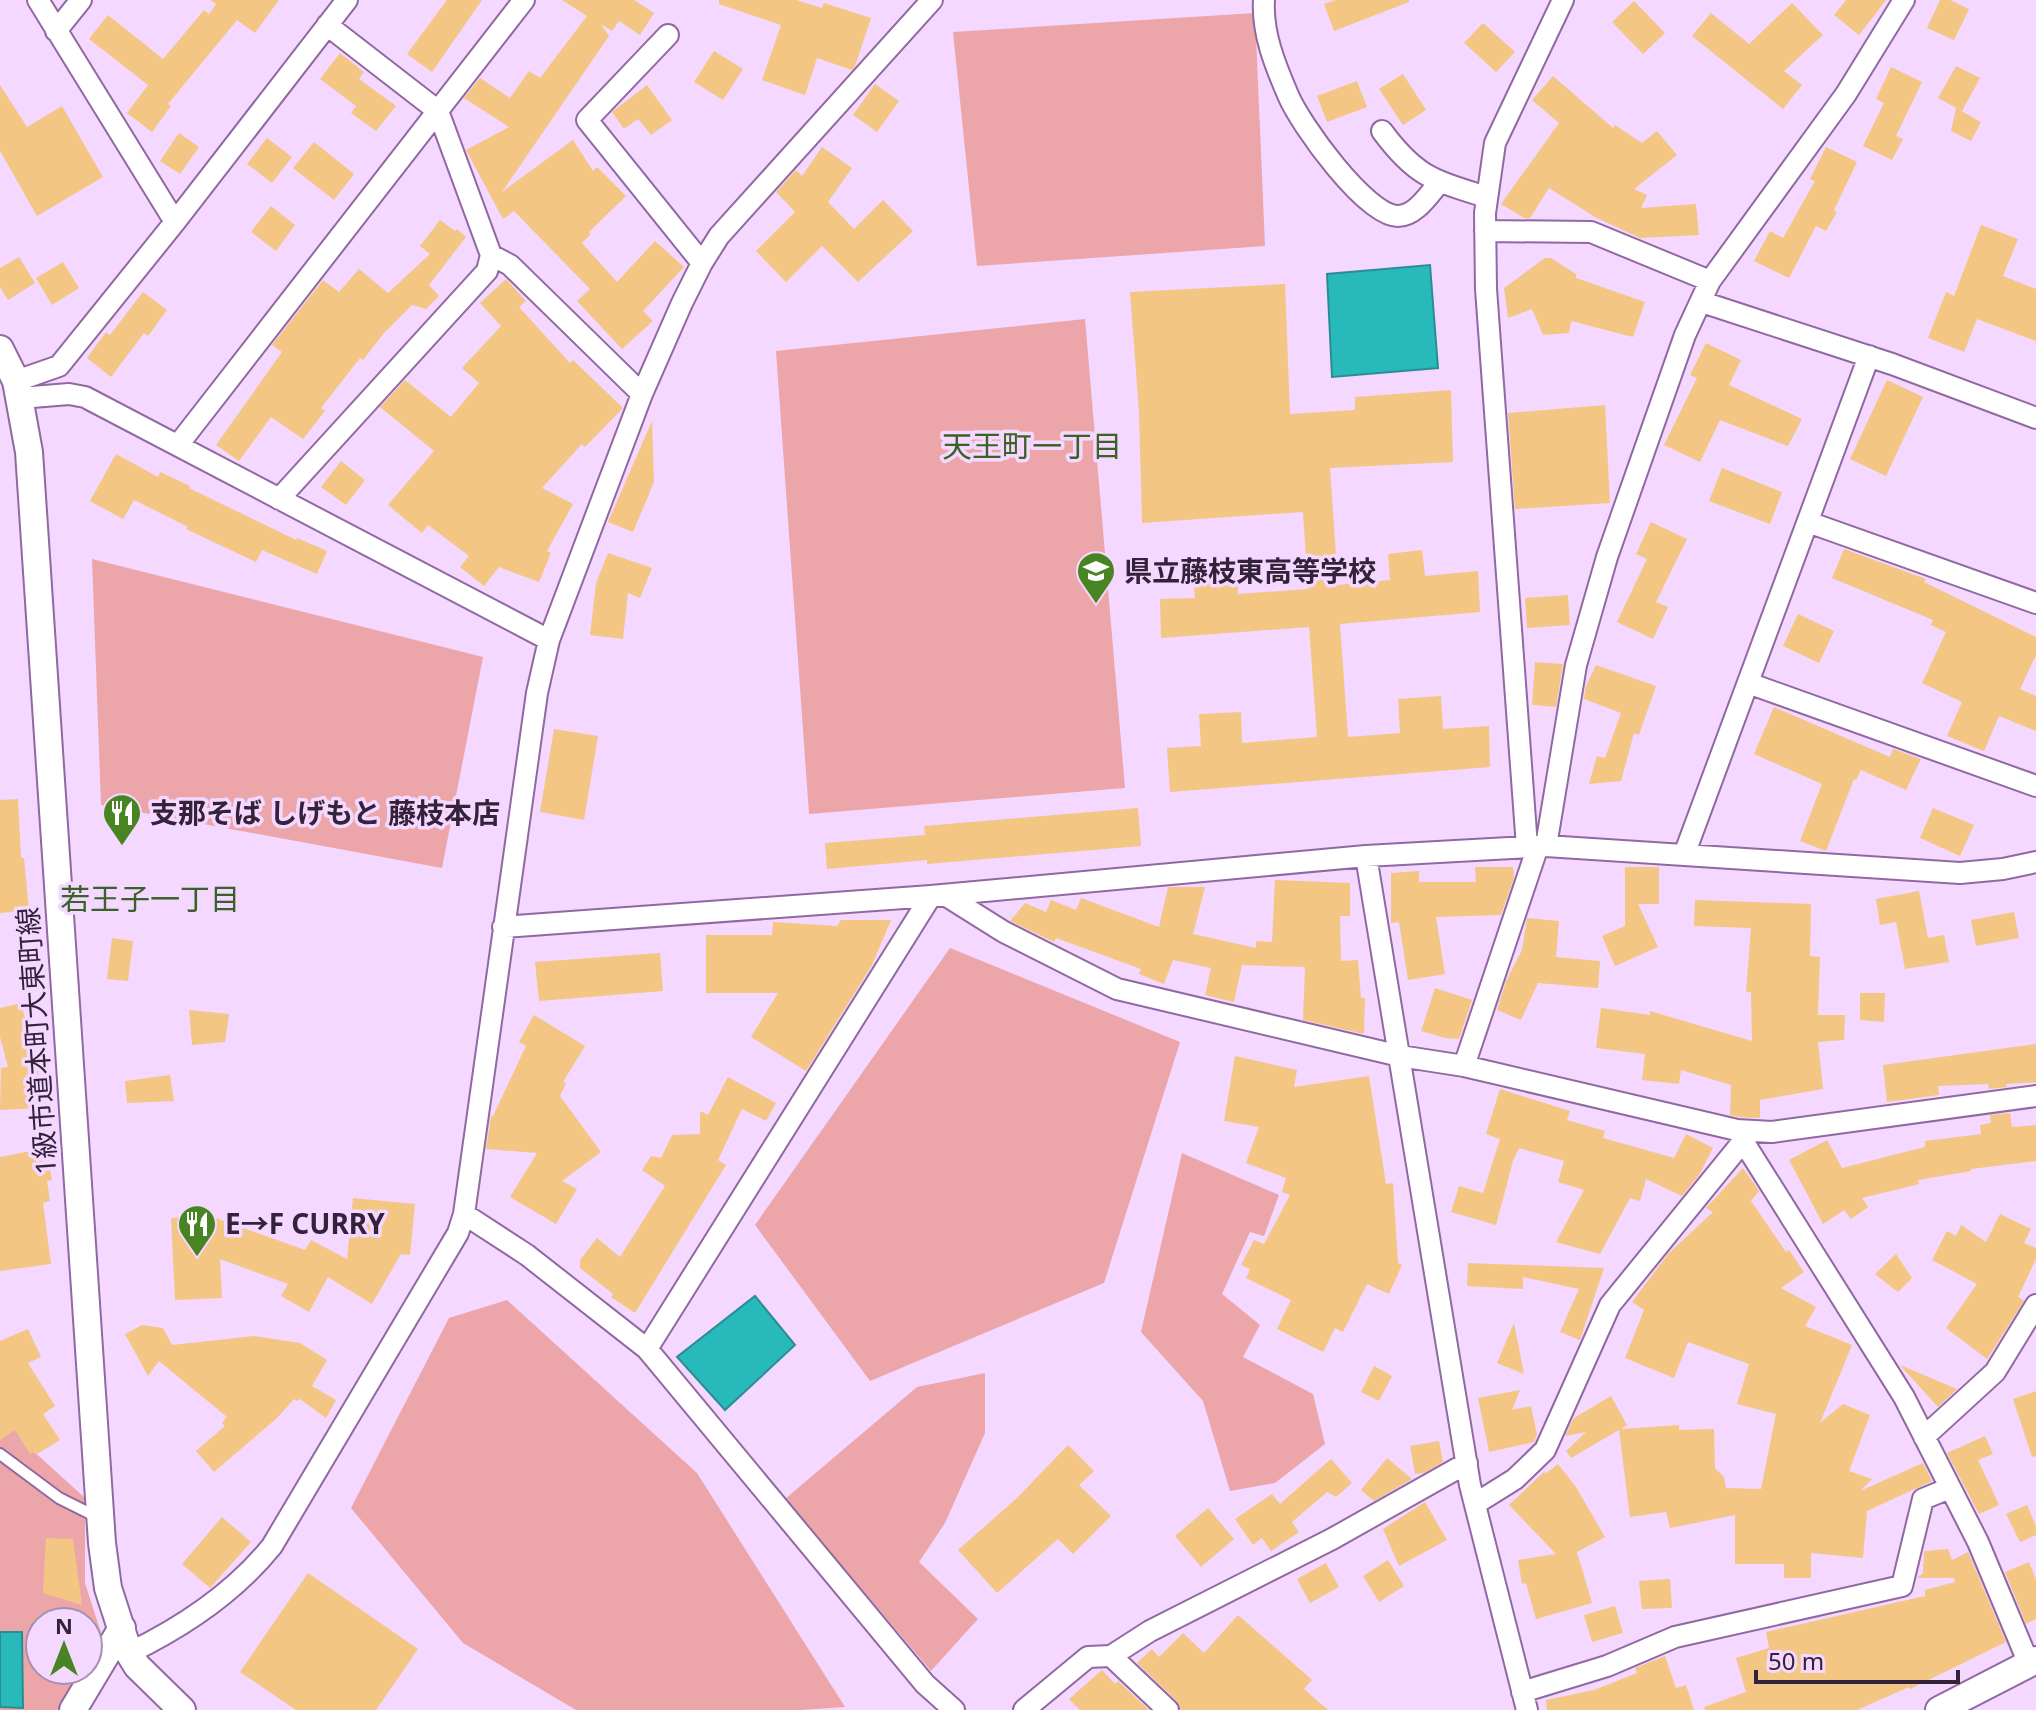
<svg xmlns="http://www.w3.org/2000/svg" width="2036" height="1710" viewBox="0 0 2036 1710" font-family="'Noto Sans','Noto Sans JP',sans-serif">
  <rect width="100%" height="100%" fill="#f4d8ff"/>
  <path fill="#eca6a9" d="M1255,13L1265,246L977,266L953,32Z
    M1085,319L1125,788L809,814L776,351Z
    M92,559L483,657L442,868L101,805Z
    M950,948L1180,1042L1104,1283L870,1381L755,1225Z
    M1182,1153L1279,1195L1264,1236L1250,1232L1222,1294L1260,1325L1243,1357L1313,1394L1325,1444L1275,1483L1230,1491L1203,1401L1141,1332Z
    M507,1300L697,1473L845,1707L801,1710H576L463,1643L351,1508L449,1318Z
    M985,1373V1433L945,1523L919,1562L978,1619L931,1671L785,1499L917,1387Z
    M0,1408L30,1448L85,1498V1583L103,1639L88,1662V1622H40V1670H83L57,1710H0Z"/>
  <path fill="#28babb" stroke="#2c8c95" stroke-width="2" d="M1430,265L1438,368L1332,377L1327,274Z
    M755,1296L795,1345L725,1410L677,1357Z
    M0,1632H22L23,1708L0,1707Z"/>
  <path fill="#f3c683" d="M210,0H279L255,33L237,20L168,104L171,106L152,132L127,113L148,85L89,39L108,15L163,59L204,10L209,14L216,4Z
    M447,0H482L432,72L407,54Z
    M562,0H634L654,13L640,35L619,21L612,31L601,24L609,36L502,192L573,140L593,171L597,167L626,196L589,232L591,234L582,243L617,282L655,241L684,267L643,311L653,321L622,349L577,301L590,289L514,211L503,219L466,150L509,127L464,98L480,78L510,98L529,71L540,78L587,16Z
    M719,0H796L822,8L824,3L871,18L855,66L852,70L817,58L805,95L762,80L781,25L719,4Z
    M1336,0H1409V2L1334,31L1324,4Z
    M1846,0H1886L1859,35L1834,15Z
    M1940,0H1950L1969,9L1954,40L1927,28Z
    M1634,1L1665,33L1643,54L1612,22Z
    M1792,3L1823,35L1784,71L1802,85L1783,109L1692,36L1711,13L1749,44Z
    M1483,23L1515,52L1496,72L1464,43Z
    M714,51L743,69L723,100L694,82Z
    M340,53L364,72L359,79L396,106L376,131L351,113L356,106L320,79Z
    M1956,66L1980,78L1962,111L1938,98Z
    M1891,67L1922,82L1896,136L1903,139L1892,160L1863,146L1884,103L1876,99Z
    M1403,74L1426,110L1403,125L1379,89Z
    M1553,76L1613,128L1615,125L1642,143L1657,131L1677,155L1634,189L1647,195L1641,208L1696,204L1699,235L1640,238L1595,217L1549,188L1530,218H1524L1501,204L1559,123L1532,100Z
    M1357,81L1367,107L1327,122L1317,96Z
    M875,84L899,101L877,132L853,115Z
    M0,85L27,127L62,106L103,177L37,216L0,151Z
    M647,85L672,120L651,135L638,119L624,129L612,112Z
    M1956,108L1981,122L1971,141L1951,131Z
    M179,133L199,147L180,174L160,161Z
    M267,138L292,157L272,183L247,164Z
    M314,142L354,174L334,200L293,168Z
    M822,147L852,168L828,202L854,229L883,200L913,231L858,282L822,246L786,282L756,251L795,212L776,192L796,170L802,176Z
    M1826,147L1857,162L1834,210L1837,212L1826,231L1816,226L1789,278L1754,261L1770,231L1783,238L1815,181L1810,179Z
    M271,206L295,225L276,251L251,232Z
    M440,220L455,231L457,229L466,237L429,285L439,296L426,309L412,305L384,333L363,360L360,358L321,408L325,411L303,439L271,417L239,461L216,445L282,352L272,345L323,280L339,292L359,269L388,293L430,254L420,246Z
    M1981,225L2018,239L2003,276L2036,289V341L1977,319L1964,352L1928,338L1946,292L1954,296Z
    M19,257L35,283L8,300L0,287V268Z
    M1545,258H1551L1576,274V278L1645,302L1633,337L1571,321L1569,333L1543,335L1532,309L1508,318L1504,288Z
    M63,262L79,288L52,305L36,278Z
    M506,279L526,301L519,307L570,363L573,360L623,408L585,447L582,444L542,488L573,504L547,551L551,553L539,582L499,567L484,586L460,567L469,556L428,525L422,533L388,505L434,451L380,407L405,380L451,417L479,383L462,368L501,326L480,303Z
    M1285,284L1290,414L1355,410V397L1451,390L1453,462L1330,468L1338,585L1390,580L1388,554L1422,550L1425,576L1478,571L1480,612L1340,624L1348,737L1400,733L1398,699L1441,696L1443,729L1489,726L1490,767L1170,792L1167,748L1201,746L1199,714L1241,712L1242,743L1317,737L1309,627L1161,638L1160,599L1195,598L1192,565L1237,563L1238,594L1308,589L1303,512L1142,523L1139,412L1130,292Z
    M143,292L167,310L148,336L144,333L111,377L87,358L106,332L110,335Z
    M1706,343L1741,360L1729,385L1802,419L1788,446L1720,420L1700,462L1664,445L1697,378L1690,375Z
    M1887,380L1923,397L1886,476L1850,459Z
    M1605,405L1610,503L1515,509L1508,413Z
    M652,421L654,482L633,532L608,522Z
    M116,454L158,477L160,472L190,486L189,488L296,540L297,538L327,551L317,574L262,550L256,562L186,529L188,527L134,500L123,519L90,501Z
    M341,461L365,480L346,505L321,487Z
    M1722,468L1782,492L1770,524L1709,501Z
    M1651,522L1687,539L1656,602L1668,607L1653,639L1617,622L1647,559L1636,554Z
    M1844,549L1926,579L1924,582L2036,637V655L2020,689L2036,696V731L1999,716L1984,751L1947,736L1962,702L1922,683L1946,632L1931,625L1933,620L1832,578Z
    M608,553L652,568L640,598L628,593L623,639L590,635L596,583Z
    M1568,595L1570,625L1527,628L1525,598Z
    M1798,614L1834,631L1819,663L1783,646Z
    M1535,662L1563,664L1556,707L1532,705Z
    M1596,665L1656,686L1639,735L1634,733L1621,781L1589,784L1597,756L1605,758L1621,713L1584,699L1586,686Z
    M1774,707L1890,757L1893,749L1921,759L1906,790L1861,770L1856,780L1854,779L1826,851L1800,841L1822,784L1754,754Z
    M554,729L598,736L584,820L540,812Z
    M18,799L21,858H24L29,910L0,913V800Z
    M1138,808L1141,846L927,864V860L827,869L825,843L925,835L924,826Z
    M1933,808L1974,825L1960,856L1920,838Z
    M1475,867H1513L1514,878L1501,915L1436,917L1445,974L1408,980L1399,922L1391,923V873L1419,871V882H1476Z
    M1625,867H1659V904H1638L1658,947L1615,966L1602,936L1625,926Z
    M1275,880L1350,883V916H1340L1341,961L1358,960L1361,998H1365L1364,1034L1303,1020L1305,967L1242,965L1234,1002L1205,995L1211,968L1173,960L1164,984L1139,974L1141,969L1056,938L1054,942L1010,921L1025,903L1046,912L1051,900L1076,910L1081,898L1159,927L1168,887H1205L1193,934L1256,948V941L1272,942Z
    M1919,891L1928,938L1944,935L1949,962L1905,969L1896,922L1880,925L1876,899Z
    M1695,900L1811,904L1810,956L1820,957L1818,1015H1845L1844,1040L1818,1042L1823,1089L1760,1100V1118L1739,1117L1730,1115L1731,1085L1681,1070L1679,1084L1642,1080L1645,1054L1596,1048L1601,1008L1650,1015V1011L1752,1041L1751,992H1746L1751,928L1694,926Z
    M2014,912L2019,938L1976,946L1971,920Z
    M1527,918L1559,921L1556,957L1600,961L1598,988L1538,983L1521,1020L1497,1010L1506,981L1522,950Z
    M841,920H891L872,965L806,1071L751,1037L778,993H706V935H772L773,922L837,926Z
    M112,938L133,941L128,981L107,979Z
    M660,953L663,991L539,1001L535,962Z
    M1435,988L1472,1000L1459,1039L1445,1038L1421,1031Z
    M1860,993H1885L1884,1022L1860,1020Z
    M21,1003L38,1066L40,1108L0,1110L1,1068L8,1067L0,1037V1008Z
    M189,1010L229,1014L225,1042L192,1045Z
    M534,1015L585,1046L563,1082L566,1083L560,1096L601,1152L562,1181L577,1189L556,1224L510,1197L537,1153L486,1149L491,1116H493L526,1046L519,1042Z
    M2036,1044V1082L2006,1084L2007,1087L1989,1089L1988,1084L1938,1086L1939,1095L1887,1102L1883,1065Z
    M1235,1056L1297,1070L1294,1087L1369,1076L1386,1184L1393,1183L1398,1263L1402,1265L1389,1294L1367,1284L1343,1332L1335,1328L1323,1352L1277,1329L1291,1300L1246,1278L1250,1269L1241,1265L1254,1240L1264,1244L1290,1195L1282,1192L1286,1178L1246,1163L1259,1127L1224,1121Z
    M170,1075L174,1101L127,1103L125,1081Z
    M728,1077L776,1103L766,1121L742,1109L718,1160L726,1165L635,1313L611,1297L613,1294L580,1268V1260L597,1238L620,1257L665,1186L642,1170L651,1156L661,1158L672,1135L700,1134V1111L708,1115Z
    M1500,1089L1570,1111L1567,1120L1605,1131L1603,1138L1674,1158L1686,1134L1713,1148L1699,1175L1682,1196L1646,1179L1640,1201L1630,1198L1600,1254L1556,1242L1584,1190L1558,1182L1564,1161L1519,1148L1513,1161L1496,1225L1451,1212L1459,1186L1483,1193L1500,1139L1486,1134Z
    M2010,1113L2012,1127L2036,1125V1161L1971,1169V1171L1918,1180L1919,1184L1862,1198L1868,1207L1851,1219L1844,1210L1823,1224L1789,1160L1827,1140L1842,1168L1925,1147V1141L1981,1134L1980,1125L1991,1123L1990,1115Z
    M46,1148L52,1180L47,1181L50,1201L43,1203L51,1264L0,1271V1157Z
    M1743,1168L1759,1191L1751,1201L1786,1252L1789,1250L1804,1272L1781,1288L1816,1307L1805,1326L1852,1345L1820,1423L1843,1404L1870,1415L1849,1471L1872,1479L1860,1491L1923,1463L1932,1481L1867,1511L1863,1558L1811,1553V1578H1784V1564H1735V1515L1670,1528L1666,1512L1630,1517L1619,1430L1571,1458L1566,1451L1586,1432L1565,1436L1574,1418L1611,1396L1627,1425L1621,1429L1679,1425V1430L1714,1429L1715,1468L1724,1477L1726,1488L1761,1489L1776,1414L1737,1404L1749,1364L1688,1342L1674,1378L1625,1358L1644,1310L1632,1302L1669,1253L1713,1212L1706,1208Z
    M353,1198L415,1204L410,1255L401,1254L372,1304L328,1277L309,1312L281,1296L288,1284L220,1259L222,1298L175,1300L171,1218L210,1216L305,1250L311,1240L347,1259Z
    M2000,1214L2031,1229L2024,1243L2036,1248V1259L2018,1297L2024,1301L1987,1359L1946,1328L1977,1284L1932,1260L1947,1231L1956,1236L1961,1225L1986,1242Z
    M1896,1254L1912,1278L1898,1292L1875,1274Z
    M1468,1263L1604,1268L1580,1340L1560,1332L1579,1289L1523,1277V1289L1467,1286Z
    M1514,1323L1524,1374L1497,1363Z
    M142,1325L163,1328L172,1345L254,1336L300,1343L327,1360L312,1386L336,1400L326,1418L300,1399L297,1401L294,1399L277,1418L214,1472L196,1451L225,1426L222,1423L227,1417L159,1361L148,1376L125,1334Z
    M28,1329L41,1357L28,1363L55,1406L43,1414L60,1440L37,1454L35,1451L30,1454L15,1430L0,1440V1341Z
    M1900,1365L1957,1389L1938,1407Z
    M1374,1366L1392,1376L1379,1401L1361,1392Z
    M1520,1390L1512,1410L1531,1406L1537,1435L1534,1442L1489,1452L1478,1398Z
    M2036,1391V1456L2032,1457L2013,1399Z
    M1985,1436L1993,1454L1978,1460L1999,1505L1979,1514L1947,1453Z
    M1439,1441L1443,1462L1424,1473L1415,1474L1410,1446Z
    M1068,1445L1094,1471L1079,1485L1111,1516L1073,1554L1058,1539L997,1593L958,1550L1017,1498Z
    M1387,1458L1412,1479L1374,1501L1361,1490Z
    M1331,1459L1352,1483L1336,1497L1327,1492L1292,1522L1299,1532L1271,1551L1262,1538L1253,1545L1235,1519L1272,1494L1280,1504Z
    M1558,1464L1576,1487L1605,1537L1577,1552L1592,1603L1536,1619L1526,1583L1522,1584L1518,1560L1556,1554L1509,1505L1545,1471V1474Z
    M1425,1502L1447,1540L1399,1566L1383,1529Z
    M2027,1505L2036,1526V1535L2020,1542L2006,1514Z
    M1208,1508L1234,1539L1201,1567L1175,1536Z
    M222,1517L251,1542L210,1588L182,1564Z
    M46,1538L73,1539L82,1605L43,1593Z
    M1948,1549L1952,1560L1968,1552L2006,1642L1910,1689L1909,1687L1857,1710H1705L1704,1707L1746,1692L1736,1658L1769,1648L1766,1632L1925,1596V1590L1955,1582L1954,1578H1917L1923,1573L1924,1551Z
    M1388,1560L1404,1586L1379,1602L1363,1576Z
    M2029,1562L2036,1580V1619L2026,1624L2005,1572Z
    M1326,1563L1339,1587L1310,1603L1297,1579Z
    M308,1573L418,1649L376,1710H296L240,1672Z
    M1670,1579L1672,1608L1642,1609L1639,1581Z
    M1615,1606L1623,1633L1592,1642L1584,1615Z
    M1238,1615L1312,1680L1304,1689L1328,1710H1181L1177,1701L1137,1663L1152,1649L1159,1657L1183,1633L1204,1653Z
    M1665,1656L1676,1688L1686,1685L1694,1710H1547L1546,1700L1594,1690L1637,1673L1635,1668Z
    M1102,1670L1115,1684L1118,1681L1149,1710H1080L1069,1699Z"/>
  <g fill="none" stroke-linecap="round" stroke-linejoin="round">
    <defs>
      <path id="service" d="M0,1454L59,1498L99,1518"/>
      <path id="minor" d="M38,0L175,222
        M1264,0C1262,33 1275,65 1288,95C1300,124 1366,216 1398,216C1416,216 1429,194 1440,182
        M56,31L81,0
        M668,35L587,120L702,263
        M1382,131C1416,177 1433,180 1486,197
        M1485,231L1591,232L1710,281
        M491,255L510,265L642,394
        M1702,302L1892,364L2036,418
        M16,381L59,366L175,222L347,0
        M20,398L69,394L85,397L549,640
        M178,445L524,0
        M279,499L487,271L491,255L438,111L327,25
        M1808,522L2036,603
        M1748,683L2036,786
        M1546,846L1576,665L1607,557L1685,335L1710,281L1846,94L1904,0
        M1527,847L1486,289L1485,213L1495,143L1563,0
        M1684,855L1869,356
        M1366,856L1470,1485L1527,1710
        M945,895L1004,932L1117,989L1400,1056L1464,1066L1737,1130L1772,1132L2036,1096
        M503,927L931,896L1366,856L1546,846L1960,873L2003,869L2036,862
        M1464,1066L1538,846
        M1743,1141L1904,1397L1978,1542L2029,1664
        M464,1214L527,1255L647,1349L925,1684L954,1710
        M647,1349L931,896
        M1924,1437L1995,1372L2036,1305
        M1475,1504L1515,1479L1545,1450L1610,1305L1749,1134
        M129,1653C183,1627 234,1593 272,1546L458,1233L464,1214L537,693L549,640L642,394L682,303L702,263L719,236L932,0
        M1111,1656L1168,1710
        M1522,1692L1607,1666L1675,1637L1902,1586L1923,1499L1950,1488
        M1024,1710L1088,1657L1111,1656L1150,1631L1332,1539L1467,1463"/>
      <path id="tertiary" d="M0,349L16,381L29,452L102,1543L108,1588L129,1653L137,1666L182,1710
        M73,1710L122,1628
        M1939,1710L2036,1660"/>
    </defs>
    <use href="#service" stroke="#9168a2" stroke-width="14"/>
    <use href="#minor" stroke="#9168a2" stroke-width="24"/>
    <use href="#tertiary" stroke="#9168a2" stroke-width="30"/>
    <use href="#service" stroke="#fff" stroke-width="10"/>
    <use href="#minor" stroke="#fff" stroke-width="20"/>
    <use href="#tertiary" stroke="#fff" stroke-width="26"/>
  </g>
  <defs>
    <symbol id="school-pin" viewBox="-11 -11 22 30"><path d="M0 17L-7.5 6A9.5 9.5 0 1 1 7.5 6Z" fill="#488422" stroke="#f4d8ff"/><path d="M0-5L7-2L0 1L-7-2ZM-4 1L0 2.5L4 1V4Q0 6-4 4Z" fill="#fff"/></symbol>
    <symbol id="restaurant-pin" viewBox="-11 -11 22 30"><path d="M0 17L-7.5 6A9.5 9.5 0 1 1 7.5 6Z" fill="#488422" stroke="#f4d8ff"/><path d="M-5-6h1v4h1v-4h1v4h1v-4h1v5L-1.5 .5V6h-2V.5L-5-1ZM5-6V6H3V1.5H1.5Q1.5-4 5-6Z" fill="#fff"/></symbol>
  </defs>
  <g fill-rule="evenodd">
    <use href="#school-pin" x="1074" y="549" width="44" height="60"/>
    <use href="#restaurant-pin" x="100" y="791" width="44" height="60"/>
    <use href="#restaurant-pin" x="175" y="1202" width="44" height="60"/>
  </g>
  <g text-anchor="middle" stroke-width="7" stroke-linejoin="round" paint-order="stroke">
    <g font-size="28" font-weight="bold" fill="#34223b" stroke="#f4d8ff" text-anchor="start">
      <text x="1124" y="581">県立藤枝東高等学校</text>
      <text x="150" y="823">支那そば しげもと 藤枝本店</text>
      <text x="225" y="1234">E→F CURRY</text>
    </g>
    <g font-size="28" fill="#34223b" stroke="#f4d8ff">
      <text transform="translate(37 1041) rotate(-94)" y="10">1級市道本町大東町線</text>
    </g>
    <g font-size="30" fill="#3b6226" stroke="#f4d8ff">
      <text x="1032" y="457">天王町一丁目</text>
      <text x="150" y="910">若王子一丁目</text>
    </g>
  </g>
  <g transform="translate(64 1646)"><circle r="38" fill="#f4d8ff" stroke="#a78fb1" stroke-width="2"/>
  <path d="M0-6L14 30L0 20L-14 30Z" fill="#488422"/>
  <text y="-12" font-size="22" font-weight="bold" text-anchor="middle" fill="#34223b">N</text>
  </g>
  <path d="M1756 1670v12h202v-12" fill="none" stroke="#34223b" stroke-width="4"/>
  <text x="1768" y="1670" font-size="24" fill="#34223b" stroke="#f4d8ff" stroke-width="6" paint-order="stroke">50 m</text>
</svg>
